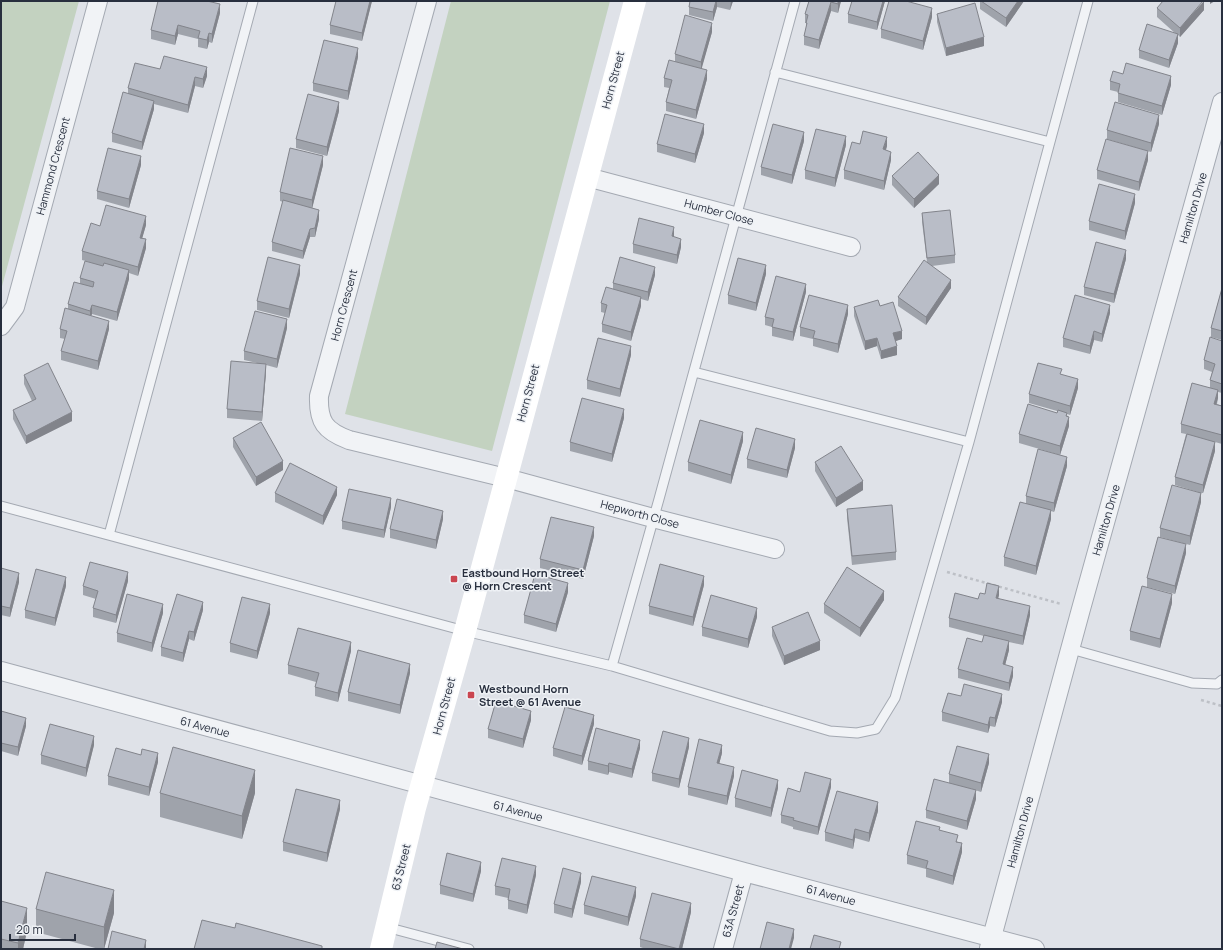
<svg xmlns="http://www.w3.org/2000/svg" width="1223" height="950" viewBox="0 0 1223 950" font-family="Manrope,sans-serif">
  <rect width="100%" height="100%" fill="#dfe2e8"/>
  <path fill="#c3d2c0" d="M1,1H79L1,290Z
    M451,1H610L492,451L345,414Z"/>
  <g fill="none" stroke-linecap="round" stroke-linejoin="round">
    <defs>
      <path id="lane" d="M775,72L1050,142
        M694,372L969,442
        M1,506L465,631L612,666L830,731L857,733L876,729L895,698L969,442L1088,1
        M109,535L253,1
        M1071,649L1192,683L1217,684L1222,680
        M612,666L659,499L795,1
        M386,927L469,949"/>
      <path id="street" d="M427,1L319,396C318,422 325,431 349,440L506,478L653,518L775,549
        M587,177L851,247
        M1,326L15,307L98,1
        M1,671L744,872L1035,949
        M989,948L1081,609L1222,102
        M723,949L744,872"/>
    </defs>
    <use href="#lane" stroke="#a4a9b2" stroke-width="11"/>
    <use href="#street" stroke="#a4a9b2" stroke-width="20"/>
    <path stroke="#bdc0c6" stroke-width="2.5" stroke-dasharray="3 3" stroke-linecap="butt" d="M947,572L1061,604
      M1201,700L1222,706"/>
    <use href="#lane" stroke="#f1f3f6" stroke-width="9"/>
    <use href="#street" stroke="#f1f3f6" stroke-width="18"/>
    <path stroke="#fff" stroke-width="22" d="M381,949L415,808L465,631L635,1"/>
  </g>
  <path fill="#9fa3ab" d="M372,1L362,41L330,34V25Z
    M690,1H733L730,10L717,7L713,21L689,15V7Z
    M808,1H841L838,13L831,11L819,49L804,45V36L806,28V23H805V14L808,4Z
    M885,1L877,30L848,23V14Z
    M980,1H1024L1006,27L980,9Z
    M1157,8L1204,10L1180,37L1178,35V43L1169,68L1139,58V50L1176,34L1157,17Z
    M220,13L212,43L209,42L207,49L198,47V39L178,34L175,45L151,39V30Z
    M937,14L984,46L946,56L937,22Z
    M932,17L923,50L881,38V29Z
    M712,32L701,69L707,79L696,119L666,111V102L669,88L664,87V78L675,62V54Z
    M358,57L348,100L313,91V83Z
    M160,69L207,76L203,88L195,86L188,113L154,104V109L142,150L112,142V133L128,94V88Z
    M1123,74L1171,85L1162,115L1118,102V92L1110,90V81Z
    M339,111L327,156L296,148V139Z
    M1159,124L1151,152L1107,139V130Z
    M704,133L695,163L657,152V144Z
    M804,141L792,184L761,175V167Z
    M860,144L887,146L886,150L891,160L884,190L844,179V170Z
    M846,145L835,187L805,179V170Z
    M1148,160L1139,191L1097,179V170Z
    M141,165L129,208L97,199V191Z
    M323,165L312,208L319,219L315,237H310L303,259L272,251V242L283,202L280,201V192Z
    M892,176L939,184L914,208L892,185Z
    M1135,203L1125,240L1089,230V221Z
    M922,213L955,255V263L932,266L951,288L926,325L898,306V297L927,262L922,222Z
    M146,225L142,238L146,248L138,276L129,273V279L117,321L92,314L91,316L109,329L98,370L61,360V351L65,339L60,338V329L68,309V304L80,283V278L89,262L82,260V251L100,226Z
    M674,237L681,247L677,264L633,253V244Z
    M1126,259L1114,303L1084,295V287Z
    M300,274L289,318L257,310V301Z
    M766,274L756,311L728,304V295Z
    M655,275L648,301L641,299V306L631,341L602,332V324L605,313L601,312V303L613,289V283Z
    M1222,288V340L1211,337V328Z
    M806,292L793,341L772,336V327L765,325V317Z
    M880,306L902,339L895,341L897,355L881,359L877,346L865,350L854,316V307Z
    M1110,313L1102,342L1094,340L1090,354L1063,347V338Z
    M848,314L838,353L813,346V339L800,336V327Z
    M287,328L277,368L266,365V372L262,421L227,418V409L257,363L244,360V351Z
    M1222,341V393L1218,392V398L1217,404L1222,406V444L1215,442V451L1203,493H1201V502L1190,545L1160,537V528L1198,492L1175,485V477L1186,434L1181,433V424L1210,387V380L1212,372L1204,369V360Z
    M631,355L620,397L587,389V380Z
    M24,375L72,421L26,444L13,419V410L32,401L24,384Z
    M1062,375L1078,388L1070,415L1067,414L1069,426L1060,455L1019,443V434L1057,413V411L1029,403V394Z
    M624,418L612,462L570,451V442Z
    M233,438L283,470L256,486L233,447Z
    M743,441L731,484L688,471V462Z
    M795,448L787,478L747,468V459Z
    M815,462L863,490L836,507L815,471Z
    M1067,466L1054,512L1051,511V519L1036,575L1004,566V557L1026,503V496Z
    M275,493L337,495L323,525L275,502Z
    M391,507L384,538L342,529V521Z
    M847,509L896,552V560L852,565L847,518Z
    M443,519L436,549L390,538V529Z
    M594,536L583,579L540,568V559Z
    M1186,553L1175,594L1147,587V578Z
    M1,568L19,582L10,617L1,615Z
    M128,581L116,623L93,617V608L96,599L83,595V586Z
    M704,585L693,626L649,614V606Z
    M66,586L55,626L25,618V610Z
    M568,592L556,632L524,623V615Z
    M985,594L999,595L998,598L1030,615L1023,645L1009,642V650L1005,665L1013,676L1009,691L958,678V669L982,642L984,636L949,627V618L978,599Z
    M884,600L860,637L824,613V604Z
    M1172,603L1160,648L1130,640V631Z
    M203,610L194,641L189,639L183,662L161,656V647Z
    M163,613L152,652L117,642V633Z
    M270,613L257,659L230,652V643Z
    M757,617L748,648L702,636V627Z
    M772,627L820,650L784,665L772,636Z
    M351,651L338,702L315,696V687L316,682L288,674V665Z
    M410,673L400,714L348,701V692Z
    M961,696L1002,702L995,727L990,726L988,733L942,721V712Z
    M1,711L26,726L18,756L1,751Z
    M531,720L523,748L488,738V729Z
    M594,724L582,765L553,756V748Z
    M94,745L86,777L41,764V755Z
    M689,747L679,788L652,781V773Z
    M640,748L632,778L609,772L608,775L588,770V761Z
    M722,753L719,764L734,776L727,805L688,795V787Z
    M141,755L158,762L149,796L108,785V776Z
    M989,763L981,792L969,788L976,799L967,830L926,818V810L949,783V774Z
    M831,787L818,835L793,829V827L781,823V815L800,792Z
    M778,788L771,817L735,807V798Z
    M160,793H255L242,839L160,817Z
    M340,809L327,862L283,851V842Z
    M878,811L869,842L855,838L853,849L825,841V832Z
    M940,830L958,842L962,852L953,885L926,877V869L907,864V855Z
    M481,871L473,902L440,894V885Z
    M536,875L527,914L508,909V898L495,895V886Z
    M581,882L572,918L554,913V904Z
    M636,896L628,926L584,914V905Z
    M1,901L27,931L23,949H1Z
    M36,909L114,913L104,949H99L36,932Z
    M691,912L682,949H646L640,947V939Z"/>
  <path fill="#82848b" d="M370,1H372L362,41V33Z
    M716,1H717V7L713,21V12Z
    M731,1H733L730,10Z
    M838,1H841L838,13Z
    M883,1H885L877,30V22Z
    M1018,1H1024L1006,27V18Z
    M1204,1V10L1180,37V28Z
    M1210,1H1215L1210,4Z
    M831,2V11L819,49V40Z
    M220,4V13L212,43V34Z
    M932,8V17L923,50V41Z
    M712,23V32L701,71V62Z
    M178,25V34L175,45V36Z
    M209,33V42L207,49V40Z
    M1178,34V43L1169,68V60Z
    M984,37V46L946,56V48Z
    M358,48V57L348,100V91Z
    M207,67V76L203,88V79Z
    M707,70V79L696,119V110Z
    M1171,76V85L1162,115V106Z
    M195,77V86L188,113V105Z
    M154,101V109L142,150V142Z
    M339,102V111L327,156V147Z
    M1159,115V124L1151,152V143Z
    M704,124V133L695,163V154Z
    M804,132V141L792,184V175Z
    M846,136V145L835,187V178Z
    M887,137V146L883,158V149Z
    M1148,151V160L1139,191V182Z
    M891,152V160L884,190V181Z
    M141,156V165L129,208V199Z
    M323,156V165L312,209V200Z
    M939,175V184L914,208V199Z
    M1135,194V203L1125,240V231Z
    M319,210V219L315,237V228Z
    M146,216V225L140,246V238Z
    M674,227V236L672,245V236Z
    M310,229V237L303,259V251Z
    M146,239V248L138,276V267Z
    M681,239V247L677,264V255Z
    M1126,250V259L1114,303V294Z
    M300,265V274L289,318V309Z
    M766,265V274L756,311V303Z
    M655,267V275L648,301V292Z
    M129,270V279L117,321V312Z
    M951,280V288L926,325V317Z
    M806,284V292L793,341V332Z
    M641,297V306L631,341V332Z
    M92,305V314L90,319V311Z
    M848,305V314L838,353V344Z
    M1110,305V313L1102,342V334Z
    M287,319V328L277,368V359Z
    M109,321V329L98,370V361Z
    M902,331V339L893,342V333Z
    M1094,331V340L1090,354V346Z
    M877,338V346L865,350V341Z
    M631,346V355L620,397V389Z
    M897,346V355L881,359V351Z
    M266,364V372L262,421V412Z
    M1078,379V388L1070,415V406Z
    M1218,390V398L1214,412V404Z
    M624,409V418L612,462V454Z
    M72,412V421L26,444V436Z
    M1069,417V426L1060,455V446Z
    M743,432V441L731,484V475Z
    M795,439V448L787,478V470Z
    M1215,442V451L1203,493V485Z
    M1067,457V466L1054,512V503Z
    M283,461V470L256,486V477Z
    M863,481V490L836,507V498Z
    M337,487V495L323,525V516Z
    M1201,493V502L1190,545V536Z
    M391,498V507L384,538V530Z
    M1051,510V519L1036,575V566Z
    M443,511V519L436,549V540Z
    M594,527V536L583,579V570Z
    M1186,544V553L1175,594V586Z
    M128,572V581L116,623V615Z
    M19,573V582L10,617V608Z
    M704,576V585L693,626V617Z
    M66,577V586L55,626V618Z
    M568,583V592L556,632V624Z
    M999,586V595L996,607V598Z
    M884,591V600L860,637V628Z
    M1172,594V603L1160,648V639Z
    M203,602V610L194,641V632Z
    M163,604V613L152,652V643Z
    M270,604V613L257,659V651Z
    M1030,606V615L1023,645V636Z
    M757,608V617L748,648V639Z
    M189,631V639L183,662V653Z
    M820,641V650L784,665V656Z
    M1009,641V650L1003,673V664Z
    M351,642V651L338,702V693Z
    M410,664V673L400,714V705Z
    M1013,667V676L1009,691V683Z
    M1002,694V702L995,727V718Z
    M531,711V720L523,748V739Z
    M594,715V724L582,765V756Z
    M990,717V726L988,733V725Z
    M26,718V726L18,756V747Z
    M94,736V745L86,777V768Z
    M689,738V747L679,788V779Z
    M640,740V748L632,778V769Z
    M722,745V753L717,772V763Z
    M158,753V762L149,796V787Z
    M989,754V763L981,792V783Z
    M609,763V772L608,775V766Z
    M734,767V776L727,805V796Z
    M255,770V793L242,839V816Z
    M831,779V787L818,835V827Z
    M778,780V788L771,817V808Z
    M976,790V799L967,830V821Z
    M340,800V809L327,862V853Z
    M878,802V811L869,842V833Z
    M855,829V838L853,849V840Z
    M962,843V852L953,885V876Z
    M481,862V871L473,902V894Z
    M536,866V875L527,914V905Z
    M581,873V882L572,918V909Z
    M636,887V896L628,926V917Z
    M114,890V913L104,949V927Z
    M691,903V912L682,949H679Z
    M27,908V931L23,949H18V943Z
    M794,929V938L791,949H789Z
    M146,940V949H144Z"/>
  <path fill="#b9bdc7" stroke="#82848b" d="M158,1H207L220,4L212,34L209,33L207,40L198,38L200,31L178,25L175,36L151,30Z
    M336,1H370L362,33L330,25Z
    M690,1H716L713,12L689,7Z
    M809,1H838V4L831,2L819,40L804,36L807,23H806L808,15L805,14Z
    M852,1H883L877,22L848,14Z
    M889,1H906L932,8L923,41L881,29Z
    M981,1H1018L1006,18Z
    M1163,1H1203L1180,28L1157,8Z
    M975,3L984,37L946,48L937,14Z
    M685,15L712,23L701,62L675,54Z
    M1147,24L1178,34L1169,60L1139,50Z
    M324,40L358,48L348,91L313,83Z
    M164,56L207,67L203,79L195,77L188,105L128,88L135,63L160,69Z
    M669,60L707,70L696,110L666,102L672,80L664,78Z
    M1126,63L1171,76L1162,106L1118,93L1120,84L1110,81L1113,71L1123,74Z
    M123,92L154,101L142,142L112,133Z
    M308,94L339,102L327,147L296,139Z
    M1115,102L1159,115L1151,143L1107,130Z
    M665,114L704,124L695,154L657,144Z
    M773,124L804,132L792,175L761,167Z
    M816,129L846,136L835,178L805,170Z
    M863,131L887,137L883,149L891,152L884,181L844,170L852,142L860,144Z
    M1106,139L1148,151L1139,182L1097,170Z
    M108,148L141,156L129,199L97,191Z
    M290,148L323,156L312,200L280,192Z
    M918,152L939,175L914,199L892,176Z
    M1099,184L1135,194L1125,231L1089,221Z
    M283,200L319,210L315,228L310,229L303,251L272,242Z
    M106,205L146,216L140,238L146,239L138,267L82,251L91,223L100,226Z
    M950,210L955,255L927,258L922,213Z
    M639,218L674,227L672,236L681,239L677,255L633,244Z
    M1096,242L1126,250L1114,294L1084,287Z
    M268,257L300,265L289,309L257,301Z
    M620,257L655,267L648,292L613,283Z
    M738,258L766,265L756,303L728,295Z
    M924,260L951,280L926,317L898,297Z
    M85,261L103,266L104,263L129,270L117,312L92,305L90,311L68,304L74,282L93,287L94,282L80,278Z
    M776,276L806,284L793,332L772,327L774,319L765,317Z
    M606,287L641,297L631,332L602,324L607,305L601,303Z
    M1222,288V331L1211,328Z
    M809,295L848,305L838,344L813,338L815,331L800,327Z
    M1075,295L1110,305L1102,334L1094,331L1090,346L1063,338Z
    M878,300L880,306L893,302L902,331L893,333L897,346L881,351L877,338L865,341L854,307Z
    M65,308L109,321L98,361L61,351L67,331L60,329Z
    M255,311L287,319L277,359L244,351Z
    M1210,337L1222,341V384L1210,380L1215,364L1204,360Z
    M598,338L631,346L620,389L587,380Z
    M231,361L266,364L262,412L227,409Z
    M48,363L72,412L26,436L13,410L36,399L24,375Z
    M1038,363L1062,369L1060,374L1078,379L1070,406L1029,394Z
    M1192,383L1218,390L1214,404L1222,406V435L1181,424Z
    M582,398L624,409L612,454L570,442Z
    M1028,404L1057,413L1058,410L1067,413L1066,416L1069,417L1060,446L1019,434Z
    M700,420L743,432L731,475L688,462Z
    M261,422L283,461L256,477L233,438Z
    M756,428L795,439L787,470L747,459Z
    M1187,434L1215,442L1203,485L1175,477Z
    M841,446L863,481L836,498L815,462Z
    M1038,449L1067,457L1054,503L1026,496Z
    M290,463L337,487L323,516L275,493Z
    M1172,485L1201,493L1190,536L1160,528Z
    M349,489L391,498L384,530L342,521Z
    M397,499L443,511L436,540L390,529Z
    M1020,502L1051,510L1036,566L1004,557Z
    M892,505L896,552L852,556L847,509Z
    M551,517L594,527L583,570L540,559Z
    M1158,537L1186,544L1175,586L1147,578Z
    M90,562L128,572L116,615L93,608L98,591L83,586Z
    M660,564L704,576L693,617L649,606Z
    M847,567L884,591L860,628L824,604Z
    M1,568L19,573L10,608L1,606Z
    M36,569L66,577L55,618L25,610Z
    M535,574L568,583L556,624L524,615Z
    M987,583L999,586L996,598L1030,606L1023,636L949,618L955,593L978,599L980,593L985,594Z
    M1142,586L1172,594L1160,639L1130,631Z
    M127,594L163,604L152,643L117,633Z
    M177,594L203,602L194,632L189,631L183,653L161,647Z
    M711,595L757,608L748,639L702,627Z
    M242,597L270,604L257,651L230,643Z
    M808,612L820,641L784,656L772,627Z
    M298,628L351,642L338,693L315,687L319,673L288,665Z
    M984,635L1009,641L1003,664L1013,667L1009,683L958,669L967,638L982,642Z
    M358,650L410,664L400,705L348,692Z
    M964,684L1002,694L995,718L990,717L988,725L942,712L948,693L961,696Z
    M496,701L531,711L523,739L488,729Z
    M565,707L594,715L582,756L553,748Z
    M1,711L26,718L18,747L1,743Z
    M50,724L94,736L86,768L41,755Z
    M596,728L640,740L632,769L609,763L608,766L588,761Z
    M663,731L689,738L679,779L652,773Z
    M699,739L722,745L717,763L734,767L727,796L688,787Z
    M957,746L989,754L981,783L949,774Z
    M173,747L255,770L242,816L160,793Z
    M116,748L141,755L142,749L158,753L149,787L108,776Z
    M742,770L778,780L771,808L735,798Z
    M805,772L831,779L818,827L793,820L794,818L781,815L788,788L800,792Z
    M934,779L976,790L967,821L926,810Z
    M296,789L340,800L327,853L283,842Z
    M837,791L878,802L869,833L855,829L853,840L825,832Z
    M916,821L940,827L939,830L958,835L956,842L962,843L953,876L926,868L928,861L907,855Z
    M447,853L481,862L473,894L440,885Z
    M502,858L536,866L527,905L508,900L510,889L495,886Z
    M563,868L581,873L572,909L554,904Z
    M46,872L114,890L104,927L36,909Z
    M592,876L636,887L628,917L584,905Z
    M652,893L691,903L679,949L640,939Z
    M1,901L27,908L18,943L1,939Z
    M202,920L235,928L236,923L322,946V949H194Z
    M767,922L794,929L789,949H760Z
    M112,931L146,940L144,949H108Z
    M814,935L841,942L839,949H810Z
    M437,942L463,949H435Z"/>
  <g fill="#ca4650" stroke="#eef1f5" stroke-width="1.5">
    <rect x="450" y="575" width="8" height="8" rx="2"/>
    <rect x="467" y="691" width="8" height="8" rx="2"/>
  </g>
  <g text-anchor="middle" stroke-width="3" stroke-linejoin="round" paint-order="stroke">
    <g font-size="11" fill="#282f3e" stroke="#eef1f5">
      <text transform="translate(613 80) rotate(-75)" y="4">Horn Street</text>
      <text transform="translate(53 166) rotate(-75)" y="4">Hammond Crescent</text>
      <text transform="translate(1193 208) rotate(-74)" y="4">Hamilton Drive</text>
      <text transform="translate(719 212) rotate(15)" y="4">Humber Close</text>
      <text transform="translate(344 305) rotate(-75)" y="4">Horn Crescent</text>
      <text transform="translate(528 393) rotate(-75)" y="4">Horn Street</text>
      <text transform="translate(640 514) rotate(15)" y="4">Hepworth Close</text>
      <text transform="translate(1106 520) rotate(-74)" y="4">Hamilton Drive</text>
      <text transform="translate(444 706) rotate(-75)" y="4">Horn Street</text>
      <text transform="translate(205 727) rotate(15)" y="4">61 Avenue</text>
      <text transform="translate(518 811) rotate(15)" y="4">61 Avenue</text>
      <text transform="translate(1020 832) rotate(-75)" y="4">Hamilton Drive</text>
      <text transform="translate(401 867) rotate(-76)" y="4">63 Street</text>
      <text transform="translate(831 895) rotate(15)" y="4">61 Avenue</text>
      <text transform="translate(733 911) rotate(-75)" y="4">63A Street</text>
    </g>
    <g font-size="11" font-weight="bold" fill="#282f3e" stroke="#eef1f5" text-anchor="start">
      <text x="462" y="577">Eastbound Horn Street<tspan x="462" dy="13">@ Horn Crescent</tspan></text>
      <text x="479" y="693">Westbound Horn<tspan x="479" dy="13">Street @ 61 Avenue</tspan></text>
    </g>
  </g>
  <rect width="1223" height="950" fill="none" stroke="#282f3e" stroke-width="4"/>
  <path d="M10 934v6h65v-6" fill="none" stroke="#282f3e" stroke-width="2"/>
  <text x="16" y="934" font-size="12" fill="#282f3e" stroke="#eef1f5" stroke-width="3" paint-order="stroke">20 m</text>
</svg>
